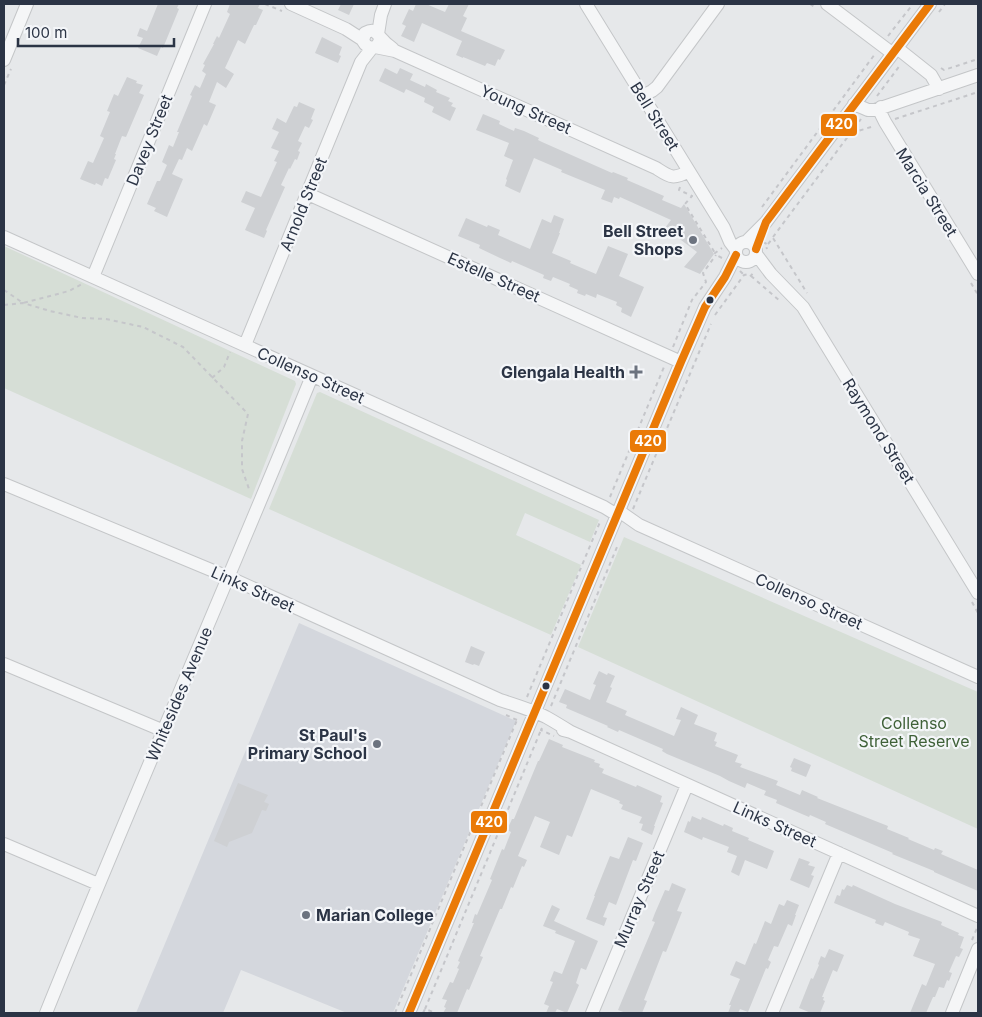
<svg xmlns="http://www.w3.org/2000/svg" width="982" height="1017" viewBox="0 0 982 1017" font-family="Inter,sans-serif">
  <rect width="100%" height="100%" fill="#e6e8ea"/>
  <path fill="#d4d7dd" d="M299,623L516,721L393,1013H347L241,970L223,1013H136Z"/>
  <path fill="#d6ded6" d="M4,246L295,381L296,384L251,499L4,388Z
    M320,392L599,520L590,542L525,513L516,535L581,565L551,635L269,509L317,393Z
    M624,537L978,692V829L578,647Z"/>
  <path fill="#ced0d3" d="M158,4H179L177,8L179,9L163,48L161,47L157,56L138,48L143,38L137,36L140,28L147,31Z
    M230,4H260L258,8L263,10L256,25H254L245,44L238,40L225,68L234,74L226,88L217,82L209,102L216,105L207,126L204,124L192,151L187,148L182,160L179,159L172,174L183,179L167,217L154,211L156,208L147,204L157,181H160L167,165L162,162L169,145L173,147L179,132H177L192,96L190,95L195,85L200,88L206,74L202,71L205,65L203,64L214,44H213L217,36L219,38L230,14L227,12Z
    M341,4H354L349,15L338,10Z
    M416,4H426L445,12L449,4H469L463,16L467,18L461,31L505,50L500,60L498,59L495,66L487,63L485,66L463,57V58L456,55L462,41L422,23L414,42L401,36L406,26L402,24L409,9L413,11Z
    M322,37L342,47L339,55L341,56L338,63L315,53Z
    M385,68L397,74L400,68L413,74L410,80L425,87L426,84L437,90L436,92L450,98L448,101L453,103L451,106L456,108L450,121L432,112L434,107L424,102L425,98L406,89L404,93L379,81Z
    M127,77L137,81L136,83L143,85L139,93L144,95L126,137L122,136L115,154H116L114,159L116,160L108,179L105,178L102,186L96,183L95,185L80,179L88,161L93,163L104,138L100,136L110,112L107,111L114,94L118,96Z
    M299,102L315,109L311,119L313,120L309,128L305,126L298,141L302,143L298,151L300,152L297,160L295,159L290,169L289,168L281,185L285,187L266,230L267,231L264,238L245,230L255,208L241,202L246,191L261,197L277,162L274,161L279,151L271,148L279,132L272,129L277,118L286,123L294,106L297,107Z
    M483,114L500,121L499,124L514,131L515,128L524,131L539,138L538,140L542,142L612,173L613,172L628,178L627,180L664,196L662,200L681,208L684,204L714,254L700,274L684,267L697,252L665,228L671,220L620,197L619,199L614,197L612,203L601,199L605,190L561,172L562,170L534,158L520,193L505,186L507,180L506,179L513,160L504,156L509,143L476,130Z
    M554,215L564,219L559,233H560L552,253L571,261L570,263L596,274L608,246L628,254L619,276L644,287L631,317L621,312L622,308L616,305L617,302L597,294L596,298L586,294L585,296L577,293L578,290L569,286L570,284L553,277L551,281L543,278L544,275L512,261L511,263L500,258L479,248L480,245L458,236L466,218L487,227L488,225L500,230L498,235L530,249L542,219L551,223Z
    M471,646L485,652L479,666L474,664L473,665L465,662Z
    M599,671L607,675L608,673L615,676L610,687L612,688L606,702L627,711L625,715L674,736L681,720L676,719L681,707L698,715L694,724L717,733L714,741L717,742L715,746L738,755L735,762L742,764L740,767L778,781L776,785L800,795L802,790L818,797L817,798L888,826L887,829L909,838L908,839L934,850L935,848L943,851L941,854L978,870V891L934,872V871L892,854L893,853L825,824L826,822L810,815L809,817L776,803L777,800L764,795L766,791L747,783L745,788L729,781L720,776L667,754L662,751L663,749L619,730L618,732L607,727L608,726L566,708L567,705L559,702L565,689L590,700L596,685L593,684Z
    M549,739L563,745L562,747L595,760L594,762L600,764L599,767L604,769L602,773L636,787L637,785L662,796L660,802L663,803L654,826H655L652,835L641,830L643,824L639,823L642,817L621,809L623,805L619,803L620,801L591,789L572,837L567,835L559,855L540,847L550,822L535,816L518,856L527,860L524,867L522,866L513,888L511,887L502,909H500L480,956L483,957L469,990L467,989L457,1013H443L446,1008L444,1007L447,1000L442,999L450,982L453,983L459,969L457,968L460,962L458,961L474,923H472L475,914L477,915L492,880L490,879L502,849L504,850L511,832L507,830L512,819H514L538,761H539Z
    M794,758L811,765L806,777L791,771L792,768L790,767Z
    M238,783L268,795L264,802L269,804L266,811L262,810L252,833L229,842L227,847L214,841Z
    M692,816L701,820L702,817L723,826L724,824L733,828L732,831L749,838L748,840L774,851L767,869L745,860L739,876L731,872L737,856L727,852L729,847L703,837L702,840L684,832L688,821L690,822Z
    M628,837L643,843L636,861L633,860L616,905L609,902L603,917L607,918L604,926L586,919L595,896H594L610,856L619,859Z
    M799,858L810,862L808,865L815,867L811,875L814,876L809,888L790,880Z
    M672,883L686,889L677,911L682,912L666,952L663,951L644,1000L647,1001L642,1013H626L618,1010L655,922L652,921L655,913L665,890L669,891Z
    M847,885L852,887L853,885L895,904L942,922L941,925L959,933L958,935L964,937L960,948L963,949L959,957L956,956L949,972L952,973L949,981L947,980L944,988L939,987L935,997H933L926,1013H910L922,984L926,986L935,964L913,956L920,939L908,935L909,932L885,922L883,926L875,923L876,920L834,903L837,895L840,896L842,889L844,890Z
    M787,900L799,905L795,915H796L792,926L788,924L778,947L774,946L768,960L771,962L768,969L766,968L748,1012L740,1009L738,1013H728L731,1005H729L740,979L730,975L736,961L745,965L754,943L756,944L765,921L771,924L779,904L784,906Z
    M552,905L560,909L554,921L598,941L586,970L581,968L576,983L579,985L567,1013L557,1009L555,1013H546L549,1006L544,1004L553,982L550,981L554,971L562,974L575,941L555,933L556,931L543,926Z
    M829,949L844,955L837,972L833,970L822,997H824L823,1000L825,1001L820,1013H811L799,1008L811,978L813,979L819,965L818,964L821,956L825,958Z"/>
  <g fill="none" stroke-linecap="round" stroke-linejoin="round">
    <defs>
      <path id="minor" d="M291,4L346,29L363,40
        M586,4L724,228L730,242L736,250
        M827,4L892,53
        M378,34L381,15L385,4
        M380,38C379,49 368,51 363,41L365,33C376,27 376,34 383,40C386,44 390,46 393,49
        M375,47L395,51L656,168C670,177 673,180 689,171
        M897,48L931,75L939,89
        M4,60L27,4
        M642,96L652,91L657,87L718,4
        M854,104L868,110H875L978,75
        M881,107V114L885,122L978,274
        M308,194L681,362
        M4,237L604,507L617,515
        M736 252a10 10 0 1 1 20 0a10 10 0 1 1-20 0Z
        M746,242L766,222L930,4
        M756,254L771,274L803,307L978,593
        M93,277L205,4
        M245,345L361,62L372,48
        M4,484L228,577L500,700C516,705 532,710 546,717C555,722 563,727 571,732
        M619,511L639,525L978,677
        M4,664L164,731
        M563,730L571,732L978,916
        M4,844L98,884
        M46,1013C132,800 225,589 312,376
        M409,1013L681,362L705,307L725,277L736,255
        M592,1013L687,785
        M772,1013L839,853
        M952,1013L978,949"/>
    </defs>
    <use href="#minor" stroke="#c4c6c8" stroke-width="14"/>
    <path stroke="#c5c6ca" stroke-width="2" stroke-dasharray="4 4" stroke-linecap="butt" d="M265,4L282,11
      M810,4L816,8
      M939,12L945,4
      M888,36L913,4
      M941,68L944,70L978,59
      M4,85L11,69
      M877,96L901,64
      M895,119L978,92
      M852,133L874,126
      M680,187L679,190L692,196L685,204L715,253
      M762,207L875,54
      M773,237L861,119
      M763,242L767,244L766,246L767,249
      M768,244L773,238L807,293
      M722,258L716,255L715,253L722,248
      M740,271L744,275
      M751,276L780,301
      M971,283L978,295
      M4,290L23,303L69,291L82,284
      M4,305L23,303L50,311L82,318L106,319L143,327L183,347L248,414L242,441V469L249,489L251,491
      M715,315L744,275L749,274L751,276L754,271
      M673,347L692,300L706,282L703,273L716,255
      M212,378L224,367L230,352
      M610,497L664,367
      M633,509L711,324
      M972,602L978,613
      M527,697L600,522
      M551,706L617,547
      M506,715L517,720L518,718
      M542,728L541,730L554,736
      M972,940L977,928
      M425,1009L541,730
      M395,1013L517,720
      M423,1013L425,1009L436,1013"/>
    <use href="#minor" stroke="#f5f6f7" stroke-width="12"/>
    <defs>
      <path id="bus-1" d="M756,249L766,222L930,4
        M409,1013L681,362L705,307L725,277L736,255"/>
    </defs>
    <use href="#bus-1" stroke="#f4f6f9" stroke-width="11"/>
    <use href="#bus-1" stroke="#ea7a07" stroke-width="8"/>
  </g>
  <g fill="#6c737f" stroke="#f4f6f9" stroke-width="2">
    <circle cx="693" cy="240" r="5"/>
    <path d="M633.5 364.5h5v5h5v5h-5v5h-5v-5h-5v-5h5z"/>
    <circle cx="377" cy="744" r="5"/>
    <circle cx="306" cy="915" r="5"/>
  </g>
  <g fill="#2b3445" stroke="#f4f6f9" stroke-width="2">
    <circle cx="710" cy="300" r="4.5"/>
    <circle cx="546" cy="686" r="4.5"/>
  </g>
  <g text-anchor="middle" stroke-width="4.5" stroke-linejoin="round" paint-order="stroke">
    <g font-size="16" fill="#2b3445" stroke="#f4f6f9">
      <text transform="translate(526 109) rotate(24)" y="6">Young Street</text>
      <text transform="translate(655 116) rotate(58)" y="6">Bell Street</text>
      <text transform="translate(149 140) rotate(-68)" y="6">Davey Street</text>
      <text transform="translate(927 192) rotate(58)" y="6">Marcia Street</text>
      <text transform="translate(303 204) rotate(-68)" y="6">Arnold Street</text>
      <text transform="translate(494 277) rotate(24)" y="6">Estelle Street</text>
      <text transform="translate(311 375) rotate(24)" y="6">Collenso Street</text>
      <text transform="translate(879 431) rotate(58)" y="6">Raymond Street</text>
      <text transform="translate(253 589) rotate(24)" y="6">Links Street</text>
      <text transform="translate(809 601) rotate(24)" y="6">Collenso Street</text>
      <text transform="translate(179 694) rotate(-67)" y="6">Whitesides Avenue</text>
      <text transform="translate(775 824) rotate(24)" y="6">Links Street</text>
      <text transform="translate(639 899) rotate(-67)" y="6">Murray Street</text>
    </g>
    <g font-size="16" font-weight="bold" fill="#2b3445" stroke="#f4f6f9" text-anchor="end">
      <text x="683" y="237">Bell Street<tspan x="683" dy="18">Shops</tspan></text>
      <text x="625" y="378">Glengala Health</text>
      <text x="367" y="741">St Paul's<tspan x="367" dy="18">Primary School</tspan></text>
      <text x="316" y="921" text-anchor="start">Marian College</text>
    </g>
    <g font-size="16" fill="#3f6138" stroke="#f4f6f9">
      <text x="914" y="729">Collenso<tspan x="914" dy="18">Street Reserve</tspan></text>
    </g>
  </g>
  <g stroke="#f4f6f9" stroke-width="2">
    <rect x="820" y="113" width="38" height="24" rx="5" fill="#ea7a07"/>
    <rect x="629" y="429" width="38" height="24" rx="5" fill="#ea7a07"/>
    <rect x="470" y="810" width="38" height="24" rx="5" fill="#ea7a07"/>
  </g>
  <g font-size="14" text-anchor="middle" font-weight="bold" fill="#fff">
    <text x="839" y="129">420</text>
    <text x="648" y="446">420</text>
    <text x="489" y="827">420</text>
  </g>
  <rect width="982" height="1017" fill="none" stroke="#2b3445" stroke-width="10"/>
  <path d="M18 38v8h156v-8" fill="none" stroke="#2b3445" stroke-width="2.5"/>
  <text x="25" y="38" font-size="15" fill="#2b3445" stroke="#f4f6f9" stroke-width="4" paint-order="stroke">100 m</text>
</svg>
